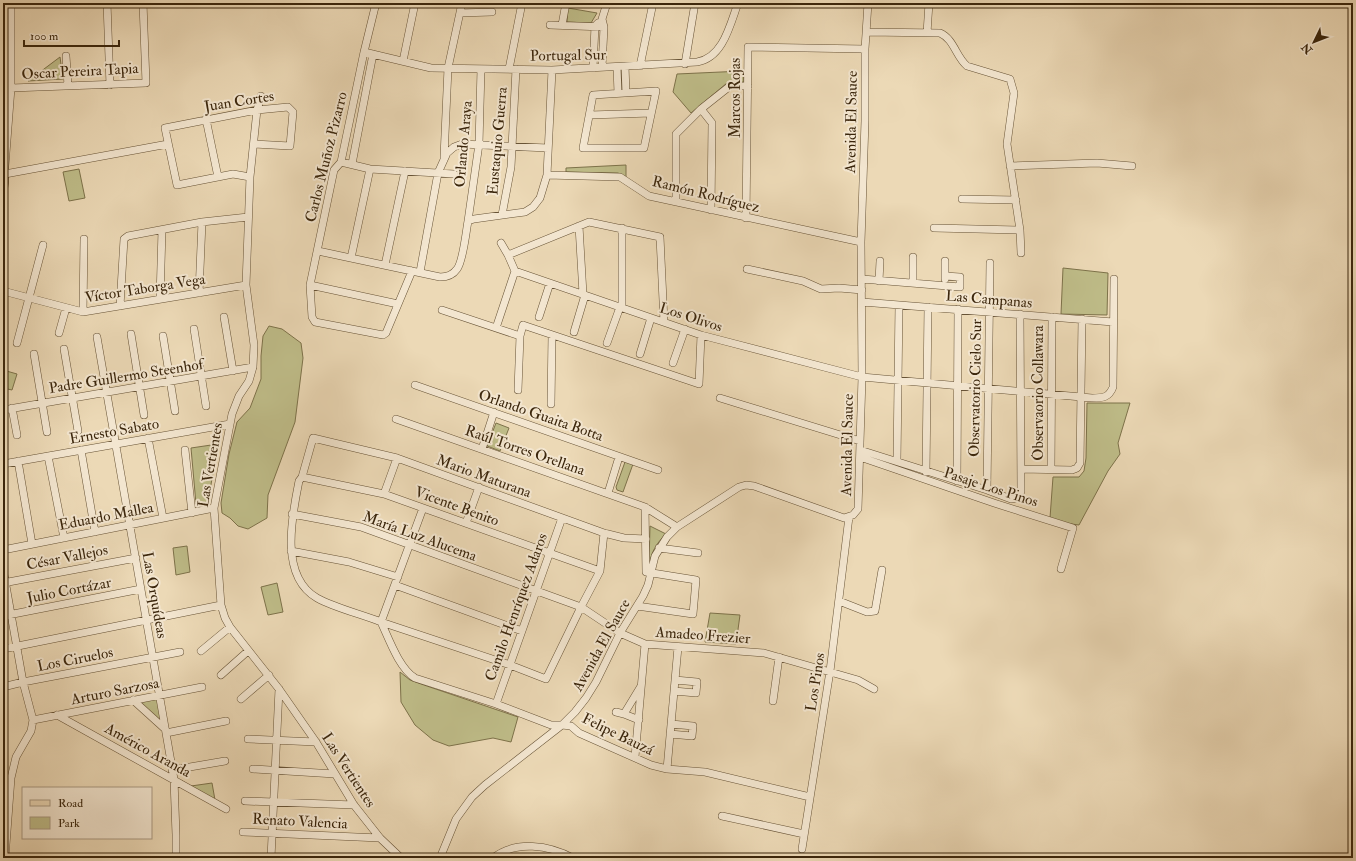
<svg xmlns="http://www.w3.org/2000/svg" width="1356" height="861" viewBox="0 0 1356 861" font-family="'IM FELL Double Pica',serif">
  <rect width="100%" height="100%" fill="#ecd9b6"/>
  <filter id="stains"><feTurbulence type="fractalNoise" baseFrequency=".005" numOctaves="4"/><feColorMatrix values="0 0 0 0 .2 0 0 0 0 .09 0 0 0 0 .02 0 0 0 .5 -.17"/></filter>
  <radialGradient id="worn" r=".72"><stop offset=".6" stop-color="#630" stop-opacity="0"/><stop offset="1" stop-color="#630" stop-opacity=".3"/></radialGradient>
  <path fill="#bfbd89" stroke="#7d724a" d="M568,8L597,13L591,23L567,22Z
    M60,57L63,79L28,81Z
    M743,71L744,82L727,83L691,113L673,92L677,74Z
    M626,165V177L618,173L566,172V168Z
    M79,169L85,198L69,201L63,172Z
    M1063,268L1108,273L1107,315L1061,314Z
    M269,326L282,329L301,343L303,358L295,422L268,495L267,518L248,529L238,526L230,518L222,513L221,503L229,454L237,422L250,408L261,379V356L263,336Z
    M3,370L17,374L12,390L3,388Z
    M1087,403H1130L1118,443L1120,454L1108,471L1079,525L1064,523L1050,518L1053,477H1079L1084,471L1086,458Z
    M496,423L509,428L500,451L487,446Z
    M218,444L208,502L196,504L191,448Z
    M625,462L633,464L623,492L617,490L616,487Z
    M650,526L666,534C655,545 652,551 649,566Z
    M187,546L190,572L176,575L173,548Z
    M277,583L283,612L268,615L261,587Z
    M710,613L740,615L736,644L705,642Z
    M400,672L410,680L421,684L518,717L511,742L493,738L449,746L433,740L415,725L401,702Z
    M158,698L161,724L138,701Z
    M182,781L191,786L212,783L215,800Z"/>
  <g fill="none" stroke-linecap="round" stroke-linejoin="round">
    <defs>
      <path id="minor" d="M107,3L110,85
        M376,3L364,52L341,162L334,170L310,285L312,317L315,322L383,335L386,333L412,271
        M460,13L492,12
        M550,25L604,27
        M562,25L566,3
        M867,32L940,33C954,39 956,57 967,66L1010,79L1014,93L1007,144L1020,230L1021,253
        M927,33L929,3
        M364,52L431,68L552,70L697,62C723,58 730,25 738,3
        M66,56L68,86
        M403,61L415,3
        M685,64L695,3
        M625,66L626,93
        M640,66L653,3
        M602,67L604,27L602,19L607,3
        M617,67L618,93
        M593,68L595,26L598,23
        M509,69L522,3
        M11,88L146,83L143,3
        M656,91L644,148H583L593,95Z
        M261,96L257,110L250,177L246,285L254,345L253,367L249,381L239,396L232,414L214,508L221,605L225,618L230,627L279,689L316,742L354,805L380,838L401,858
        M701,109L712,123L711,210
        M590,115L651,113
        M206,119L218,177
        M444,157L448,68L462,3
        M341,162L370,169L454,174
        M352,164L373,54
        M1010,166L1097,163L1132,166
        M5,174L168,144
        M547,175L620,177L649,196L861,242
        M250,177L233,174L177,185L165,128L257,110L288,107L293,112L290,146L254,144
        M4,179L11,88V3
        M962,199L1016,200
        M676,202V134L701,109L730,86H748
        M502,215L511,167L516,69
        M746,218L748,47L865,49
        M468,221L479,144L481,69
        M579,226L583,294
        M934,228L1020,230
        M501,243L508,255
        M318,251L440,277C447,277 453,275 457,269C463,262 466,232 468,221L474,219L525,212L533,207L540,198L547,175L552,70
        M913,257V283
        M351,258L370,169
        M385,265L405,171
        M747,269L803,281L821,289L839,288L862,290
        M515,271L701,335L862,377L1092,398C1102,398 1109,398 1113,387L1114,279
        M515,271L508,255L589,222L660,237L664,322
        M420,272L438,173L447,153L454,147L462,144L548,148
        M862,279L960,287V277L945,276
        M945,279V261
        M879,281L880,261
        M310,285L398,304
        M3,291L83,312L246,285
        M199,293L202,222
        M160,299L162,230
        M862,302L1113,322
        M120,306L124,239L128,236L202,222L248,217
        M622,308V228
        M442,310L520,336
        M83,312L84,239
        M224,317L233,371
        M539,317L550,283
        M496,328L515,271
        M194,329L206,406
        M574,332L585,295
        M59,333L66,308
        M131,334L144,415
        M163,336L175,411
        M97,337L174,779L176,835V858
        M17,343L43,245
        M607,343L620,307
        M64,349L78,431
        M34,354L47,432
        M640,354L651,318
        M673,363L685,329
        M415,385L658,470
        M518,390L520,336L523,325L699,384L701,335
        M720,398L860,441
        M551,404L552,335
        M12,408L17,435
        M3,410L253,367
        M396,419L645,507L677,527
        M148,438L163,518
        M482,449L494,412
        M81,450L95,532
        M185,450L192,513
        M860,450L987,490L1011,499L1019,498L1021,491L1020,314
        M48,456L64,538
        M860,457L994,503L1073,528L1061,569
        M18,461L32,544
        M897,461L899,305
        M3,464L230,424
        M1021,469L1072,470L1077,468L1080,463L1082,319
        M1051,469L1052,317
        M926,472L928,307
        M302,477L384,494L600,571
        M957,481L958,309
        M987,490L990,263
        M608,493L619,457
        M384,494L397,458
        M423,508L381,622L510,665L546,679L581,607L600,571L604,533
        M292,514L361,527L581,607L620,633L645,644L764,653L858,680L874,689
        M466,523L479,487
        M646,539L624,538L604,533L397,458L313,438L302,477L299,481C292,516 279,576 317,598C335,608 361,614 381,622C389,639 399,668 415,678L496,704L551,725H562L571,726L579,733L651,765L667,769L705,772L810,797
        M659,548L698,553
        M3,550L214,508
        M291,551L349,562L398,577
        M3,569L23,682L33,720L31,731L16,757L11,778L5,858
        M3,583L136,558
        M395,585L522,631
        M839,601L867,612L875,611L882,570
        M637,606L693,614L696,580L646,572L645,507
        M3,616L141,589
        M3,649L221,605
        M201,651L230,627
        M221,675L248,651
        M3,687L23,682L180,652
        M674,691L696,693L697,682L675,680
        M241,699L269,675
        M133,700L165,729
        M773,701L779,657
        M496,704L562,518
        M616,712L624,714L639,720
        M624,714L641,686
        M57,715L226,809
        M33,720L202,687
        M166,733L226,721
        M670,734L692,736L693,726L671,724
        M248,739L316,742
        M635,757L645,644
        M253,769L335,774
        M667,769L678,647
        M172,770L225,761
        M245,801L354,805
        M722,816L804,834
        M243,832L380,838
        M802,849L830,671L849,517
        M271,858L279,689
        M440,858L456,819L472,797L485,785L562,725L575,712L586,698L596,682L620,633L643,596L648,585L655,556L667,537L677,527L739,487L746,485L754,486L844,518L853,515L858,509L862,377L861,242L865,121V49L868,3
        M493,858C516,840 549,845 573,858"/>
      <path id="major" d="M3,179H4L3,188"/>
    </defs>
    <use href="#minor" stroke="#675336" stroke-width="8"/>
    <use href="#major" stroke="#3b260c" stroke-width="10"/>
    <use href="#minor" stroke="#f3e6d0" stroke-width="7"/>
    <use href="#major" stroke="#ecd9b6" stroke-width="9"/>
  </g>
  <g text-anchor="middle" stroke-width="4" stroke-linejoin="round" paint-order="stroke">
    <g font-size="15" fill="#3b260c" stroke="#f3e6d0">
      <text transform="translate(568 55) rotate(-1)" y="5">Portugal Sur</text>
      <text transform="translate(80 71) rotate(-3)" y="5">Oscar Pereira Tapia</text>
      <text transform="translate(735 98) rotate(-90)" y="5">Marcos Rojas</text>
      <text transform="translate(239 101) rotate(-9)" y="5">Juan Cortes</text>
      <text transform="translate(851 122) rotate(-89)" y="5">Avenida El Sauce</text>
      <text transform="translate(497 141) rotate(-85)" y="5">Eustaquio Guerra</text>
      <text transform="translate(463 144) rotate(-85)" y="5">Orlando Araya</text>
      <text transform="translate(326 157) rotate(-76)" y="5">Carlos Muñoz Pizarro</text>
      <text transform="translate(706 194) rotate(14)" y="5">Ramón Rodríguez</text>
      <text transform="translate(145 288) rotate(-9)" y="5">Víctor Taborga Vega</text>
      <text transform="translate(989 299) rotate(5)" y="5">Las Campanas</text>
      <text transform="translate(691 317) rotate(18)" y="5">Los Olivos</text>
      <text transform="translate(126 376) rotate(-9)" y="5">Padre Guillermo Steenhof</text>
      <text transform="translate(975 388) rotate(-89)" y="5">Observatorio Cielo Sur</text>
      <text transform="translate(1038 393) rotate(-90)" y="5">Observaorio Collawara</text>
      <text transform="translate(541 415) rotate(19)" y="5">Orlando Guaita Botta</text>
      <text transform="translate(114 431) rotate(-10)" y="5">Ernesto Sabato</text>
      <text transform="translate(847 445) rotate(-89)" y="5">Avenida El Sauce</text>
      <text transform="translate(525 450) rotate(19)" y="5">Raúl Torres Orellana</text>
      <text transform="translate(210 465) rotate(-80)" y="5">Las Vertientes</text>
      <text transform="translate(484 476) rotate(20)" y="5">Mario Maturana</text>
      <text transform="translate(991 487) rotate(18)" y="5">Pasaje Los Pinos</text>
      <text transform="translate(457 506) rotate(20)" y="5">Vicente Benito</text>
      <text transform="translate(106 516) rotate(-11)" y="5">Eduardo Mallea</text>
      <text transform="translate(420 536) rotate(20)" y="5">María Luz Alucema</text>
      <text transform="translate(67 557) rotate(-11)" y="5">César Vallejos</text>
      <text transform="translate(69 590) rotate(-11)" y="5">Julio Cortázar</text>
      <text transform="translate(155 595) rotate(80)" y="5">Las Orquídeas</text>
      <text transform="translate(516 607) rotate(-70)" y="5">Camilo Henríquez Adaros</text>
      <text transform="translate(703 635) rotate(4)" y="5">Amadeo Frezier</text>
      <text transform="translate(601 645) rotate(-61)" y="5">Avenida El Sauce</text>
      <text transform="translate(75 659) rotate(-11)" y="5">Los Ciruelos</text>
      <text transform="translate(815 682) rotate(-81)" y="5">Los Pinos</text>
      <text transform="translate(115 691) rotate(-11)" y="5">Arturo Sarzosa</text>
      <text transform="translate(618 734) rotate(26)" y="5">Felipe Bauzá</text>
      <text transform="translate(148 750) rotate(29)" y="5">Américo Aranda</text>
      <text transform="translate(349 770) rotate(57)" y="5">Las Vertientes</text>
      <text transform="translate(300 821) rotate(3)" y="5">Renato Valencia</text>
    </g>
  </g>
  <rect width="1356" height="861" fill="none" stroke="#ecd9b6" stroke-width="16"/>
  <rect x="4" y="4" width="1348" height="853" fill="none" stroke="#3b260c" stroke-width="2"/>
  <rect x="8" y="8" width="1340" height="845" fill="none" stroke="#3b260c"/>
  <rect x="22" y="787" width="130" height="52" fill="#f3e6d0" stroke="#a99982"/>
  <rect x="30" y="800" width="20" height="6" fill="#ecd9b6" stroke="#a99982"/>
  <text x="58" y="807" font-size="12" fill="#3b260c">Road</text>
  <rect x="30" y="817" width="20" height="12" fill="#bfbd89" stroke="#a99982"/>
  <text x="58" y="827" font-size="12" fill="#3b260c">Park</text>
  <g transform="translate(1314 42) rotate(227)" stroke="#f3e6d0" stroke-width="3" paint-order="stroke">
  <path d="M0-3L7 15L0 10L-7 15Z" fill="#3b260c"/>
  <text y="-6" font-size="11" font-weight="bold" text-anchor="middle" fill="#3b260c">N</text>
  </g>
  <path d="M24 40v6h95v-6" fill="none" stroke="#3b260c" stroke-width="2"/>
  <text x="30" y="40" font-size="12" fill="#3b260c" stroke="#f3e6d0" stroke-width="3" paint-order="stroke">100 m</text>
  <rect width="100%" height="100%" filter="url(#stains)"/>
  <rect width="100%" height="100%" fill="url(#worn)"/>
</svg>
